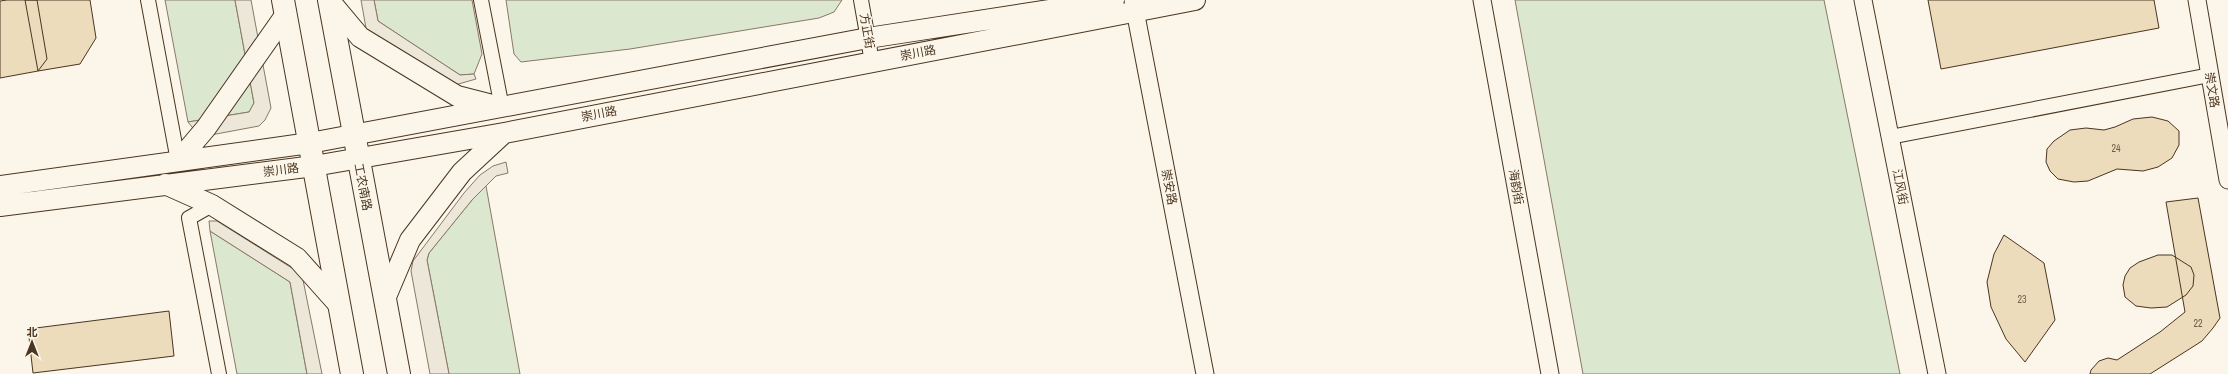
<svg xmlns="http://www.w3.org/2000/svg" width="2228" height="374" viewBox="0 0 2228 374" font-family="'Archivo Narrow','Noto Sans SC',sans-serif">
  <rect width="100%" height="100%" fill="#fbf6e9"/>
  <path fill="#dce7d0" stroke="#887966" d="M165,0H235L254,103L249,112L188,122Z
    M374,0H472L482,54L474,74L460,75L378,21Z
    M506,0H842L834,12L819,18L630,49L521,62L514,54Z
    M1515,0H1824L1900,374H1583Z
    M486,186L520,374H449L427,260L429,253L472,200Z
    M210,231L290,282L307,374H237Z"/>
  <path fill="#ede7d9" stroke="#887966" d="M235,0H251L271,108L265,120L259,126L200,137L188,122L249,112L254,103Z
    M361,0H374L378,21L460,75L474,74L476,79L455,85L367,34Z
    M506,162L508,173L496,176L472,200L429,253L427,260L449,374H430L411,271L413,261L464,193L480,175L493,166Z
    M209,221H217L295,270L303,280L322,374H307L290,282L210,231Z"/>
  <path fill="#ecdcbc" stroke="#4a3520" d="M7,0H37L47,59L38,71L0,78V1Z
    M25,0H90L96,38L80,64L38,71Z
    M1928,0H2154L2159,28L1941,69Z
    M2152,117L2168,121L2179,131V145L2172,158L2158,167L2143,171L2117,169L2088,181L2074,182L2058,179L2050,171L2046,162L2047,149L2054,141L2070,130L2086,128L2104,130L2115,127L2133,119Z
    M2198,198L2220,318L2213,328L2202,341L2150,374H2090L2091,370L2099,361L2108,358L2117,360L2160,332L2185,312L2166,202Z
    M2004,235L2044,263L2055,320L2025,362L2006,339L1991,307L1987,282L1994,254Z
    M2158,255H2172L2191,267L2194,275L2193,286L2186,295L2167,307L2151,308L2136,306L2125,297L2123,285L2125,276L2130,268L2139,262Z
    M169,311L174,356L33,373L28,329Z"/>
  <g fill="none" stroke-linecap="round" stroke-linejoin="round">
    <defs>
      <path id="minor" d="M148,0L178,161
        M481,0L502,108
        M861,0L872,62
        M1890,137L2210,75
        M212,205L189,218L219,374"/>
      <path id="tertiary" d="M1133,0L1205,374
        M1482,0L1550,374
        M1863,0L1937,374
        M2197,0L2228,180"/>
      <path id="secondary" d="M329,0L360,37L457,96L496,106
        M178,161L206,128L286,14
        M165,184L212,205L297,258L338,304
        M0,186L310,143L868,38L1114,0
        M0,206L314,166L504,133L1195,0
        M385,299L410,240L462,172L504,133"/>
      <path id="primary" d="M283,0L352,374
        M329,0L399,374"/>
    </defs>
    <use href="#minor" stroke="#4a3520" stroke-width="16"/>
    <use href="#tertiary" stroke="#4a3520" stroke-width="19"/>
    <use href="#secondary" stroke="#4a3520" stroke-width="22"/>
    <use href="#primary" stroke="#4a3520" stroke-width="24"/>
    <use href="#minor" stroke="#fbf6e9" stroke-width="14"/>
    <use href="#tertiary" stroke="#fbf6e9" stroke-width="17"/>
    <use href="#secondary" stroke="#fbf6e9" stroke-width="20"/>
    <use href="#primary" stroke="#fbf6e9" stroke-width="22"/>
  </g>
  <g text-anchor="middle" stroke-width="3" stroke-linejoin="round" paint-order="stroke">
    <g font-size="10" fill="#725f47">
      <text x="2116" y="152">24</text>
      <text x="2022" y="303">23</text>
      <text x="2198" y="327">22</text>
    </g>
    <g font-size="12" fill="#4a3520" stroke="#fbf6e9">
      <text transform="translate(867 31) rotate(80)" y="4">方正街</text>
      <text transform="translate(918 53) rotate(-11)" y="4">崇川路</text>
      <text transform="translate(2212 90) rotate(81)" y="4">崇文路</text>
      <text transform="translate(599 114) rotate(-11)" y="4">崇川路</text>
      <text transform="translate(281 170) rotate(-7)" y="4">崇川路</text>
      <text transform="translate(363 187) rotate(79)" y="4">工农南路</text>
      <text transform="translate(1169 187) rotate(79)" y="4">崇安路</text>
      <text transform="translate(1516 187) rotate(80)" y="4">海韵街</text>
      <text transform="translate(1900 187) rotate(79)" y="4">江风街</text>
    </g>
  </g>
  <g transform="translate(32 342)" stroke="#fbf6e9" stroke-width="3" paint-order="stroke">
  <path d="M0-3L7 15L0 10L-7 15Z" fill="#4a3520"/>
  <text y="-6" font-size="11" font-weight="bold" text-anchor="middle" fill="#4a3520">北</text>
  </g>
</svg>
